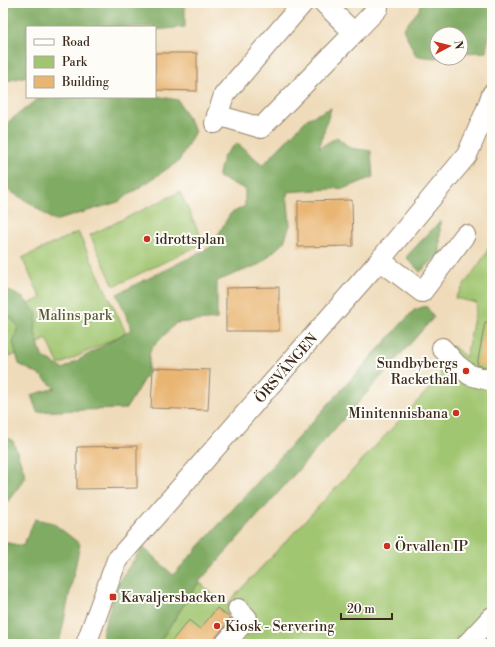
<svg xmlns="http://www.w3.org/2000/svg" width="495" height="647" viewBox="0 0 495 647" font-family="'Libre Bodoni',serif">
  <rect width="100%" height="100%" fill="#fdfcf7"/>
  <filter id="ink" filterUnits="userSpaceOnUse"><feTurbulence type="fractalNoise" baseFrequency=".025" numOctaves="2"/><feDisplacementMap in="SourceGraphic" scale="8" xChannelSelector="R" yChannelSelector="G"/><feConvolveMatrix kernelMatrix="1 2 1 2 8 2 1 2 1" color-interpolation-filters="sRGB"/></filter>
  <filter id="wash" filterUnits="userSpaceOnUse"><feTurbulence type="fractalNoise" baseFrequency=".012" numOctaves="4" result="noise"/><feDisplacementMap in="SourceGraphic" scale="16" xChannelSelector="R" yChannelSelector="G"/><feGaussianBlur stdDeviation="0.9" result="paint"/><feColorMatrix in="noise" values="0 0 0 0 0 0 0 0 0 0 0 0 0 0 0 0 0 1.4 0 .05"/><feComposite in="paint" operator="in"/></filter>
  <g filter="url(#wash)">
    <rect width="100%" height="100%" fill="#efdbba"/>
    <path fill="#a1c671" stroke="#6e7848" d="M180,192L204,243L114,286L90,235Z
      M78,232L126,333L59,365L47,339L10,357L3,342V316L41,298L22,258Z
      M492,239V641L489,644H158L199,582L226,605L442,375L437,367L453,346L466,357L477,303L455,298L486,254Z"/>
    <path fill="#80ab63" stroke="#5e6a40" d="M3,3H185V27L155,30V27H27V76L3,82Z
      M420,3H492V18L486,52L461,53V34H437V58L416,56L403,29L419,10Z
      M155,96L178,100L195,131L179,161L118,202L54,221L30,203L3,187V126L40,97Z
      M331,108L319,148L337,137L350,148L371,151L373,177L346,188L287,192L290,225L284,242L260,264L217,281V319L176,323L150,350L148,372L126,409L79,410L37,412L31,395L55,388L41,376L19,364L13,343L18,326L3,310V288L23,298L37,313L35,332L42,356L63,369L132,329L117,294L211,247L230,214L245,206V189L218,177L224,155L237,143L263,165L307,119Z
      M440,221V254L420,272L406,257Z
      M426,306L434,317L199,582L158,644H102L103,630L118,582L143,547L173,575L414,310Z
      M3,434L13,441L26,477L3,508Z
      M35,519L53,523L80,544L59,644H3V542L23,546Z"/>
    <g id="blocks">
      <path fill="#e9b572" d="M155,53H197V91L155,90Z
        M352,200L353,246L298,247V201Z
        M279,287V331H226V288Z
        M485,322L492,323V369L477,365Z
        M153,368L210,370L208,410L151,408Z
        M137,446V488L77,489V447Z
        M217,608L231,619L216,637L214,644H169L189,620L200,629Z"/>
    </g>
  </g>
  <g filter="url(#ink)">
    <use href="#blocks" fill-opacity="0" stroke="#95826c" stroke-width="1"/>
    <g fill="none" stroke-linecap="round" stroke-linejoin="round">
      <defs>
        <path id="minor" d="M354,33L378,8
          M217,115L261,128L354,33L324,3
          M215,123L224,95L303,3
          M380,260L422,292L465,235
          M442,348L457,365L470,375L492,381
          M86,644L117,560L380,260L467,155L486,111L492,94
          M225,644L247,618L238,609
          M467,644L492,617"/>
      </defs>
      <use href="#minor" stroke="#95826c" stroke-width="22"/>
      <use href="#minor" stroke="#fff" stroke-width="20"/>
    </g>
  </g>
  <g fill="#c8321e" stroke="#fdfcf7" stroke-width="1.5">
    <circle cx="147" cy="239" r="4"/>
    <circle cx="466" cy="371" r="4"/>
    <circle cx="456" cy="413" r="4"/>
    <circle cx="387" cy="546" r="4"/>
    <rect x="109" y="593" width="8" height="8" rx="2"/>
    <circle cx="217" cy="626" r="4"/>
  </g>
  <g text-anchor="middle" stroke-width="4" stroke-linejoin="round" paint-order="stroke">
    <g font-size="14" fill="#3b2a1e" stroke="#fdfcf7" text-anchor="start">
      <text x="155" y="244">idrottsplan</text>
      <text x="458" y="368" text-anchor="end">Sundbybergs<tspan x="458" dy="16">Rackethall</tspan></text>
      <text x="448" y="418" text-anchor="end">Minitennisbana</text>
      <text x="395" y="551">Örvallen IP</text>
      <text x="121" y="602">Kavaljersbacken</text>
      <text x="225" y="631">Kiosk - Servering</text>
    </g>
    <g font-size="14" fill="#5a5937" stroke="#fdfcf7">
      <text x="75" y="320">Malins park</text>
    </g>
    <g font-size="14" fill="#3b2a1e" stroke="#fdfcf7">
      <text transform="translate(286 368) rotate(-49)" y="5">ÖRSVÄNGEN</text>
    </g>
  </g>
  <rect width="495" height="647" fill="none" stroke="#fdfcf7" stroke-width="16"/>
  <rect x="26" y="26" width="130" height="72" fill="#fdfcf7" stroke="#afa8a0"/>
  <rect x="34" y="39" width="20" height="6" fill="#ffffff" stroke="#afa8a0"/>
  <text x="62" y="46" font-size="12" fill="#3b2a1e">Road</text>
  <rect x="34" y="56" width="20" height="12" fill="#a1c671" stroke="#afa8a0"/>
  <text x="62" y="66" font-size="12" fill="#3b2a1e">Park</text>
  <rect x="34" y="76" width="20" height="12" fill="#e9b572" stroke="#afa8a0"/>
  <text x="62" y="86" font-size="12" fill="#3b2a1e">Building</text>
  <g transform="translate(449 46) rotate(83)"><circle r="19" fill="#fdfcf7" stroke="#afa8a0"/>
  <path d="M0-3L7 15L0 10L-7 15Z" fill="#c8321e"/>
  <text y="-6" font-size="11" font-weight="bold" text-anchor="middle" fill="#3b2a1e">N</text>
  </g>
  <path d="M341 613v6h51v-6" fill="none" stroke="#3b2a1e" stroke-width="2"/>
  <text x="347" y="613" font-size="12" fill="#3b2a1e" stroke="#fdfcf7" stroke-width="3" paint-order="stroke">20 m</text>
</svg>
